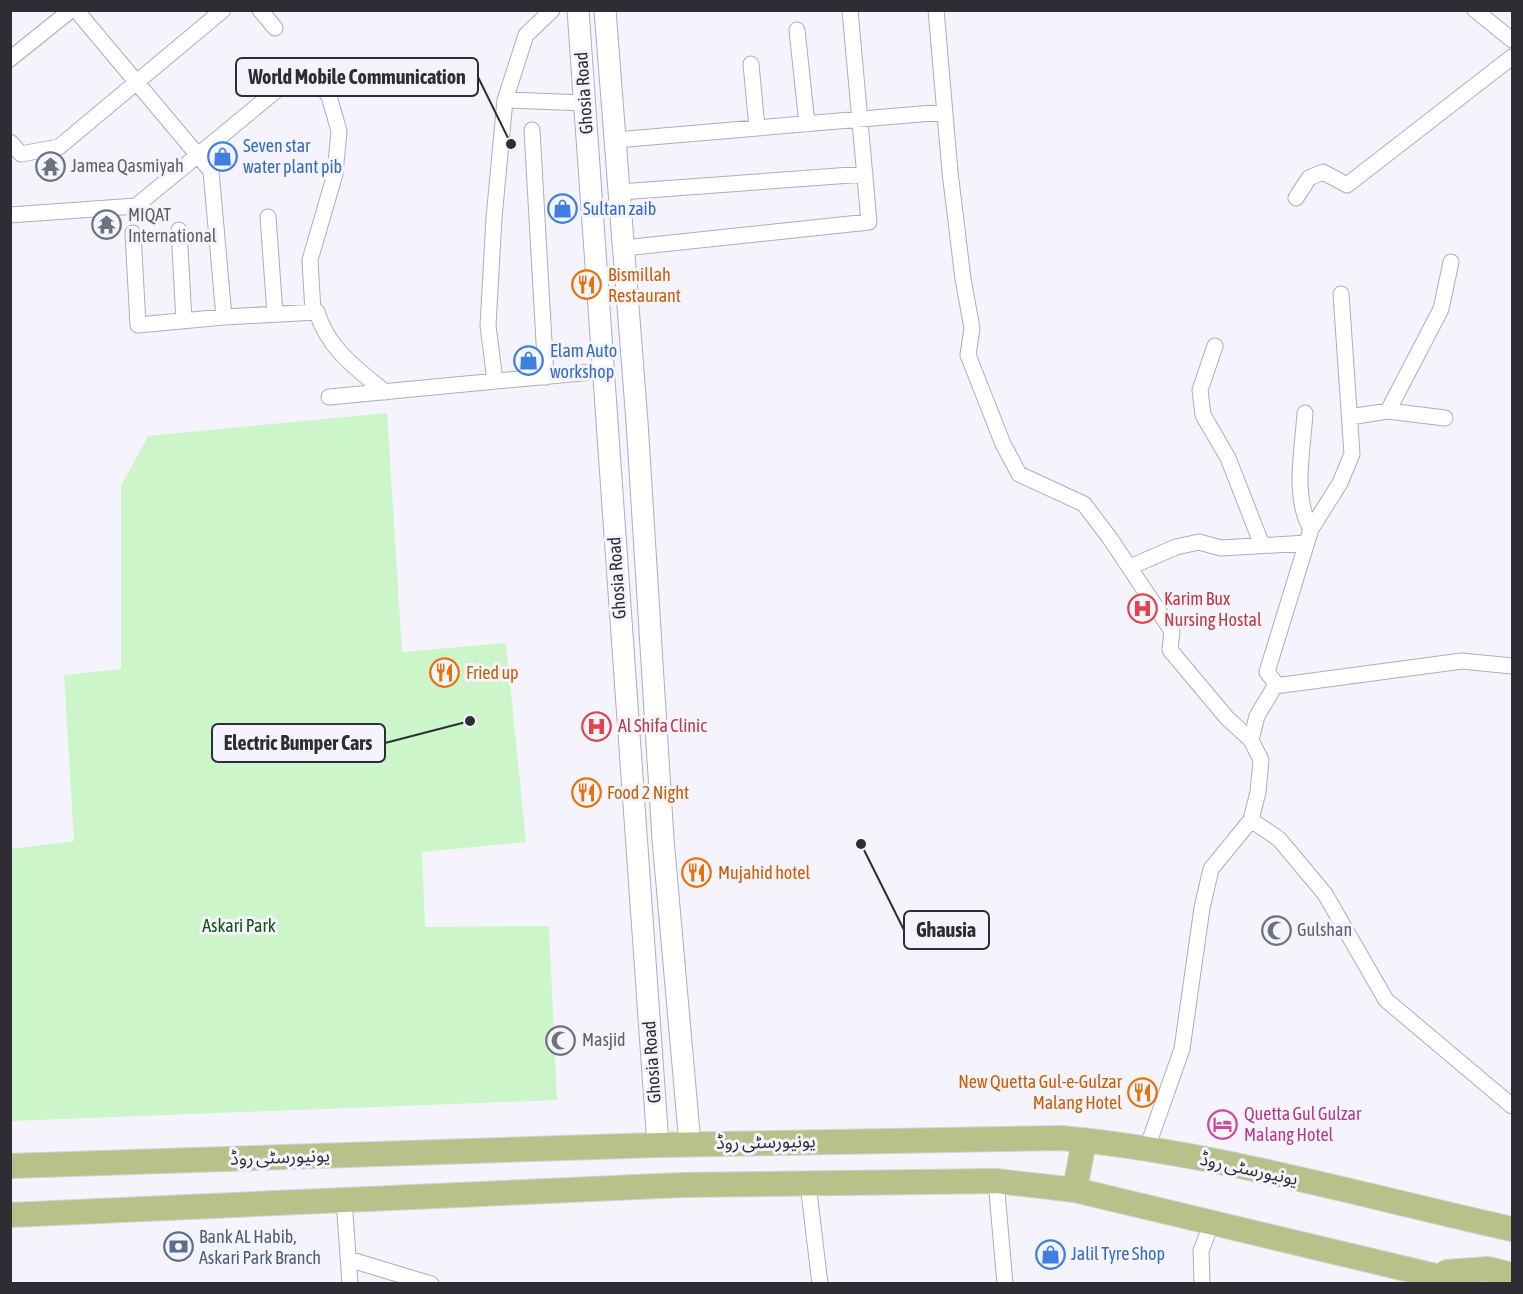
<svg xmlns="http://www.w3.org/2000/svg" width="1523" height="1294" viewBox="0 0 1523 1294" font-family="'Asap Condensed','Noto Sans Arabic',sans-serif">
  <rect width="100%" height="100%" fill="#f5f4fc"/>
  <path fill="#ccf5c9" d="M387,413L402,652L506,643L526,842L422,852L425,927L549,926L557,1100L11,1121V849L74,841L64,675L121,669V486L148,436Z"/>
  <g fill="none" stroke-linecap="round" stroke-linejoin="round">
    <defs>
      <path id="street" d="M76,10L211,171L224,317L317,312C328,349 357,369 385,392
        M260,10L275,28
        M936,10L950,172L963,279L972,328L968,355L1003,444L1019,474L1084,504L1109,537L1172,631L1170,650L1227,718L1251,740L1261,760L1258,792L1251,820L1211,869L1202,908L1182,1049L1147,1148
        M1475,10L1512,40
        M797,30L807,124
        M10,59L71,10
        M751,64L757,128
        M505,100L585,103
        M532,130L546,377
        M616,140L944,112
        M10,142L21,154L59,147L223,10
        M620,192L865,174
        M1296,198L1309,178L1323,172L1347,185L1512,57
        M10,215L136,206L306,66L329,96L339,131L335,174L310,260L313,312
        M268,217L275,314
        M179,230L184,321
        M133,233L138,325L224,317
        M624,248L869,222L850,10
        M1215,346L1200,390L1203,415L1228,458L1262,545
        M495,381L488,326L494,218L505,100L526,35L552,10
        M329,397L603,371
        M1388,411L1445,418
        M1305,413C1303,448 1292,497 1311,529
        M1350,417L1388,411L1441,309L1451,262
        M1130,567L1176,547L1199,542L1221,548L1307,543
        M1277,685L1267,672L1311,529L1340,483L1352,454L1341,294
        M1251,740L1257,716L1275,686L1462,661L1512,666
        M1251,820L1279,839L1325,894L1386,1000L1512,1106
        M996,1181L1005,1284
        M808,1184L820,1284
        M344,1199L350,1284
        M348,1259L431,1284
        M1202,1284L1201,1251L1212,1222"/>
      <path id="secondary" d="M578,10L658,1145
        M605,10L637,422L663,839L690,1144"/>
      <path id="primary" d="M10,1166L658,1145L1061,1138C1214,1152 1363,1196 1512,1229
        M1075,1190L1084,1140
        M10,1215L682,1185L996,1181L1075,1190L1469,1284
        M1447,1272L1488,1269L1512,1275"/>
    </defs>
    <use href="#street" stroke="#afacbe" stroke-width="17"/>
    <use href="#secondary" stroke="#afacbe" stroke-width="23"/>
    <use href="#primary" stroke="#d1d1d2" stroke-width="26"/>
    <use href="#street" stroke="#fff" stroke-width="15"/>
    <use href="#secondary" stroke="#fff" stroke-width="21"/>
    <use href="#primary" stroke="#b9c089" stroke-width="24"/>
  </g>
  <defs>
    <symbol id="shop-ring" viewBox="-11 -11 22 22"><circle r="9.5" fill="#f5f4fc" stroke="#3f7fe0" stroke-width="1.5"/><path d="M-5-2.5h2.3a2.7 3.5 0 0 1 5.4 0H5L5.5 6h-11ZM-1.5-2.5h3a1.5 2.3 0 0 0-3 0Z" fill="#3f7fe0"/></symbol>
    <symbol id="temple-ring" viewBox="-11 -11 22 22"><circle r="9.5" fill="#f5f4fc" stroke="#6b7280" stroke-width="1.5"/><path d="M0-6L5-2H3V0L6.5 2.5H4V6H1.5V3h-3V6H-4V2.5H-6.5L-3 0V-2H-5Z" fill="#6b7280"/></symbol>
    <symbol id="restaurant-ring" viewBox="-11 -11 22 22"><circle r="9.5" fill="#f5f4fc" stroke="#e8710a" stroke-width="1.5"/><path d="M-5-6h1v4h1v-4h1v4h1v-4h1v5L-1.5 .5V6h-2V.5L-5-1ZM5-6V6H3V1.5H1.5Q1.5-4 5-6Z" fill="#e8710a"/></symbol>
    <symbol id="hospital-ring" viewBox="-11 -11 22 22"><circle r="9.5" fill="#f5f4fc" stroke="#e0444e" stroke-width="1.5"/><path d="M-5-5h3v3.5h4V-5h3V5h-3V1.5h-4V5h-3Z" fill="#e0444e"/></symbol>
    <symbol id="mosque-ring" viewBox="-11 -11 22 22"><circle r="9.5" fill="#f5f4fc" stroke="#6b7280" stroke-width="1.5"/><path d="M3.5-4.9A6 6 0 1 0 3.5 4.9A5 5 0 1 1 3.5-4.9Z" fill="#6b7280"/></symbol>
    <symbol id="hotel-ring" viewBox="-11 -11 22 22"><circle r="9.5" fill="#f5f4fc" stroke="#d1479c" stroke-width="1.5"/><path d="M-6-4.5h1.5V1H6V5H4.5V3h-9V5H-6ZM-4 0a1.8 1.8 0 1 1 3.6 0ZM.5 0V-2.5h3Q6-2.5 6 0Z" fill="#d1479c"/></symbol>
    <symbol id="bank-ring" viewBox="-11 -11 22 22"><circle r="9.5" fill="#f5f4fc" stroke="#5c6f8a" stroke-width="1.5"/><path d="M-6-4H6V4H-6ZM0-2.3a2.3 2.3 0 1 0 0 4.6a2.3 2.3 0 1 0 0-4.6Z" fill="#5c6f8a"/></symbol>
  </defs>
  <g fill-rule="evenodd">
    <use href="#shop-ring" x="206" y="140" width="33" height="33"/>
    <use href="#temple-ring" x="34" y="150" width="33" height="33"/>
    <use href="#shop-ring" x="546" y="192" width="33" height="33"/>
    <use href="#temple-ring" x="90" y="208" width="33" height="33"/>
    <use href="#restaurant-ring" x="570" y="268" width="33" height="33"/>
    <use href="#shop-ring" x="512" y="344" width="33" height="33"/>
    <use href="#hospital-ring" x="1126" y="592" width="33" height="33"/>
    <use href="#restaurant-ring" x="428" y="656" width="33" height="33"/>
    <use href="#hospital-ring" x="580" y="710" width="33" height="33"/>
    <use href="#restaurant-ring" x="570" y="776" width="33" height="33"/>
    <use href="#restaurant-ring" x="680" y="856" width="33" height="33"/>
    <use href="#mosque-ring" x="1260" y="914" width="33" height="33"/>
    <use href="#mosque-ring" x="544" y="1024" width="33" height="33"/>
    <use href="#restaurant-ring" x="1126" y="1076" width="33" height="33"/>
    <use href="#hotel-ring" x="1206" y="1108" width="33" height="33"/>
    <use href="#bank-ring" x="162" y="1230" width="33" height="33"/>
    <use href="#shop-ring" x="1034" y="1238" width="33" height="33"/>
  </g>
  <g text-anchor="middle" stroke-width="6" stroke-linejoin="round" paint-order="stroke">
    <g font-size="18" fill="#2e2d34" stroke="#f5f4fc">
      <text transform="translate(584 93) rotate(-94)" y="6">Ghosia Road</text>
      <text transform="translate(617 578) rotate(-94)" y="6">Ghosia Road</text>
      <text transform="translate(652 1062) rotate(-94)" y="6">Ghosia Road</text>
      <text transform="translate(766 1142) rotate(-1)" y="6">یونیورسٹی روڈ</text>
      <text transform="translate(280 1157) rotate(-2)" y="6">یونیورسٹی روڈ</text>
      <text transform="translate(1249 1169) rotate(12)" y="6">یونیورسٹی روڈ</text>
    </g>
    <g font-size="18" fill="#366cbe" stroke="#f5f4fc" text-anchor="start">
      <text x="243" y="152">Seven star<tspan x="243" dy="21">water plant pib</tspan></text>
      <text x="583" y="215">Sultan zaib</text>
      <text x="550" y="357">Elam Auto<tspan x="550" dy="21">workshop</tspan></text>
      <text x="1071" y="1260">Jalil Tyre Shop</text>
    </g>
    <g font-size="18" fill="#5b616d" stroke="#f5f4fc" text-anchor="start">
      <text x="71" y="172">Jamea Qasmiyah</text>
      <text x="128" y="221">MIQAT<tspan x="128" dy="21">International</tspan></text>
      <text x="1297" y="936">Gulshan</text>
      <text x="582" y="1046">Masjid</text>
    </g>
    <g font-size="18" fill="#c56008" stroke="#f5f4fc" text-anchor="start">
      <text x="608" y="281">Bismillah<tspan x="608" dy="21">Restaurant</tspan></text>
      <text x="466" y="679">Fried up</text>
      <text x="607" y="799">Food 2 Night</text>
      <text x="718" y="879">Mujahid hotel</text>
      <text x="1122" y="1088" text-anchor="end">New Quetta Gul-e-Gulzar<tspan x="1122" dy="21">Malang Hotel</tspan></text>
    </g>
    <g font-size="18" fill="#be3a42" stroke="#f5f4fc" text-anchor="start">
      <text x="1164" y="605">Karim Bux<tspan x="1164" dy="21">Nursing Hostal</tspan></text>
      <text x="618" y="732">Al Shifa Clinic</text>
    </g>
    <g font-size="18" fill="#0d520f" stroke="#f5f4fc">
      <text x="239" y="932">Askari Park</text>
    </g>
    <g font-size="18" fill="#b23c85" stroke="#f5f4fc" text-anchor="start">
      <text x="1244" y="1120">Quetta Gul Gulzar<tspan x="1244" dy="21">Malang Hotel</tspan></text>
    </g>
    <g font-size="18" fill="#4e5e75" stroke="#f5f4fc" text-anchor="start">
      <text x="199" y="1243">Bank AL Habib,<tspan x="199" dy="21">Askari Park Branch</tspan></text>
    </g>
  </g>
  <path fill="none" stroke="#2e2d34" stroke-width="2" d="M511 144L478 77M470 721L385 743M861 844L904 930"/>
  <g fill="#2e2d34" stroke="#f5f4fc" stroke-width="2">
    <circle cx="511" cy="144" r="6"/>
    <circle cx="470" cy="721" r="6"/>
    <circle cx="861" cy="844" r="6"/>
  </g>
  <g fill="#f5f4fc" stroke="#2e2d34" stroke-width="2">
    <rect x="236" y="58" width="242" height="38" rx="6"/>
    <rect x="212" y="724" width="173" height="38" rx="6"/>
    <rect x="904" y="911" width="85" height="38" rx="6"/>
  </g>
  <g font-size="20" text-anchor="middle" font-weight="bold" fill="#2e2d34">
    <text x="357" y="84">World Mobile Communication</text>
    <text x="298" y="750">Electric Bumper Cars</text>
    <text x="946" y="937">Ghausia</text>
  </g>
  <rect width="1523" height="1294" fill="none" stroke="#2e2d34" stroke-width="24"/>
</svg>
